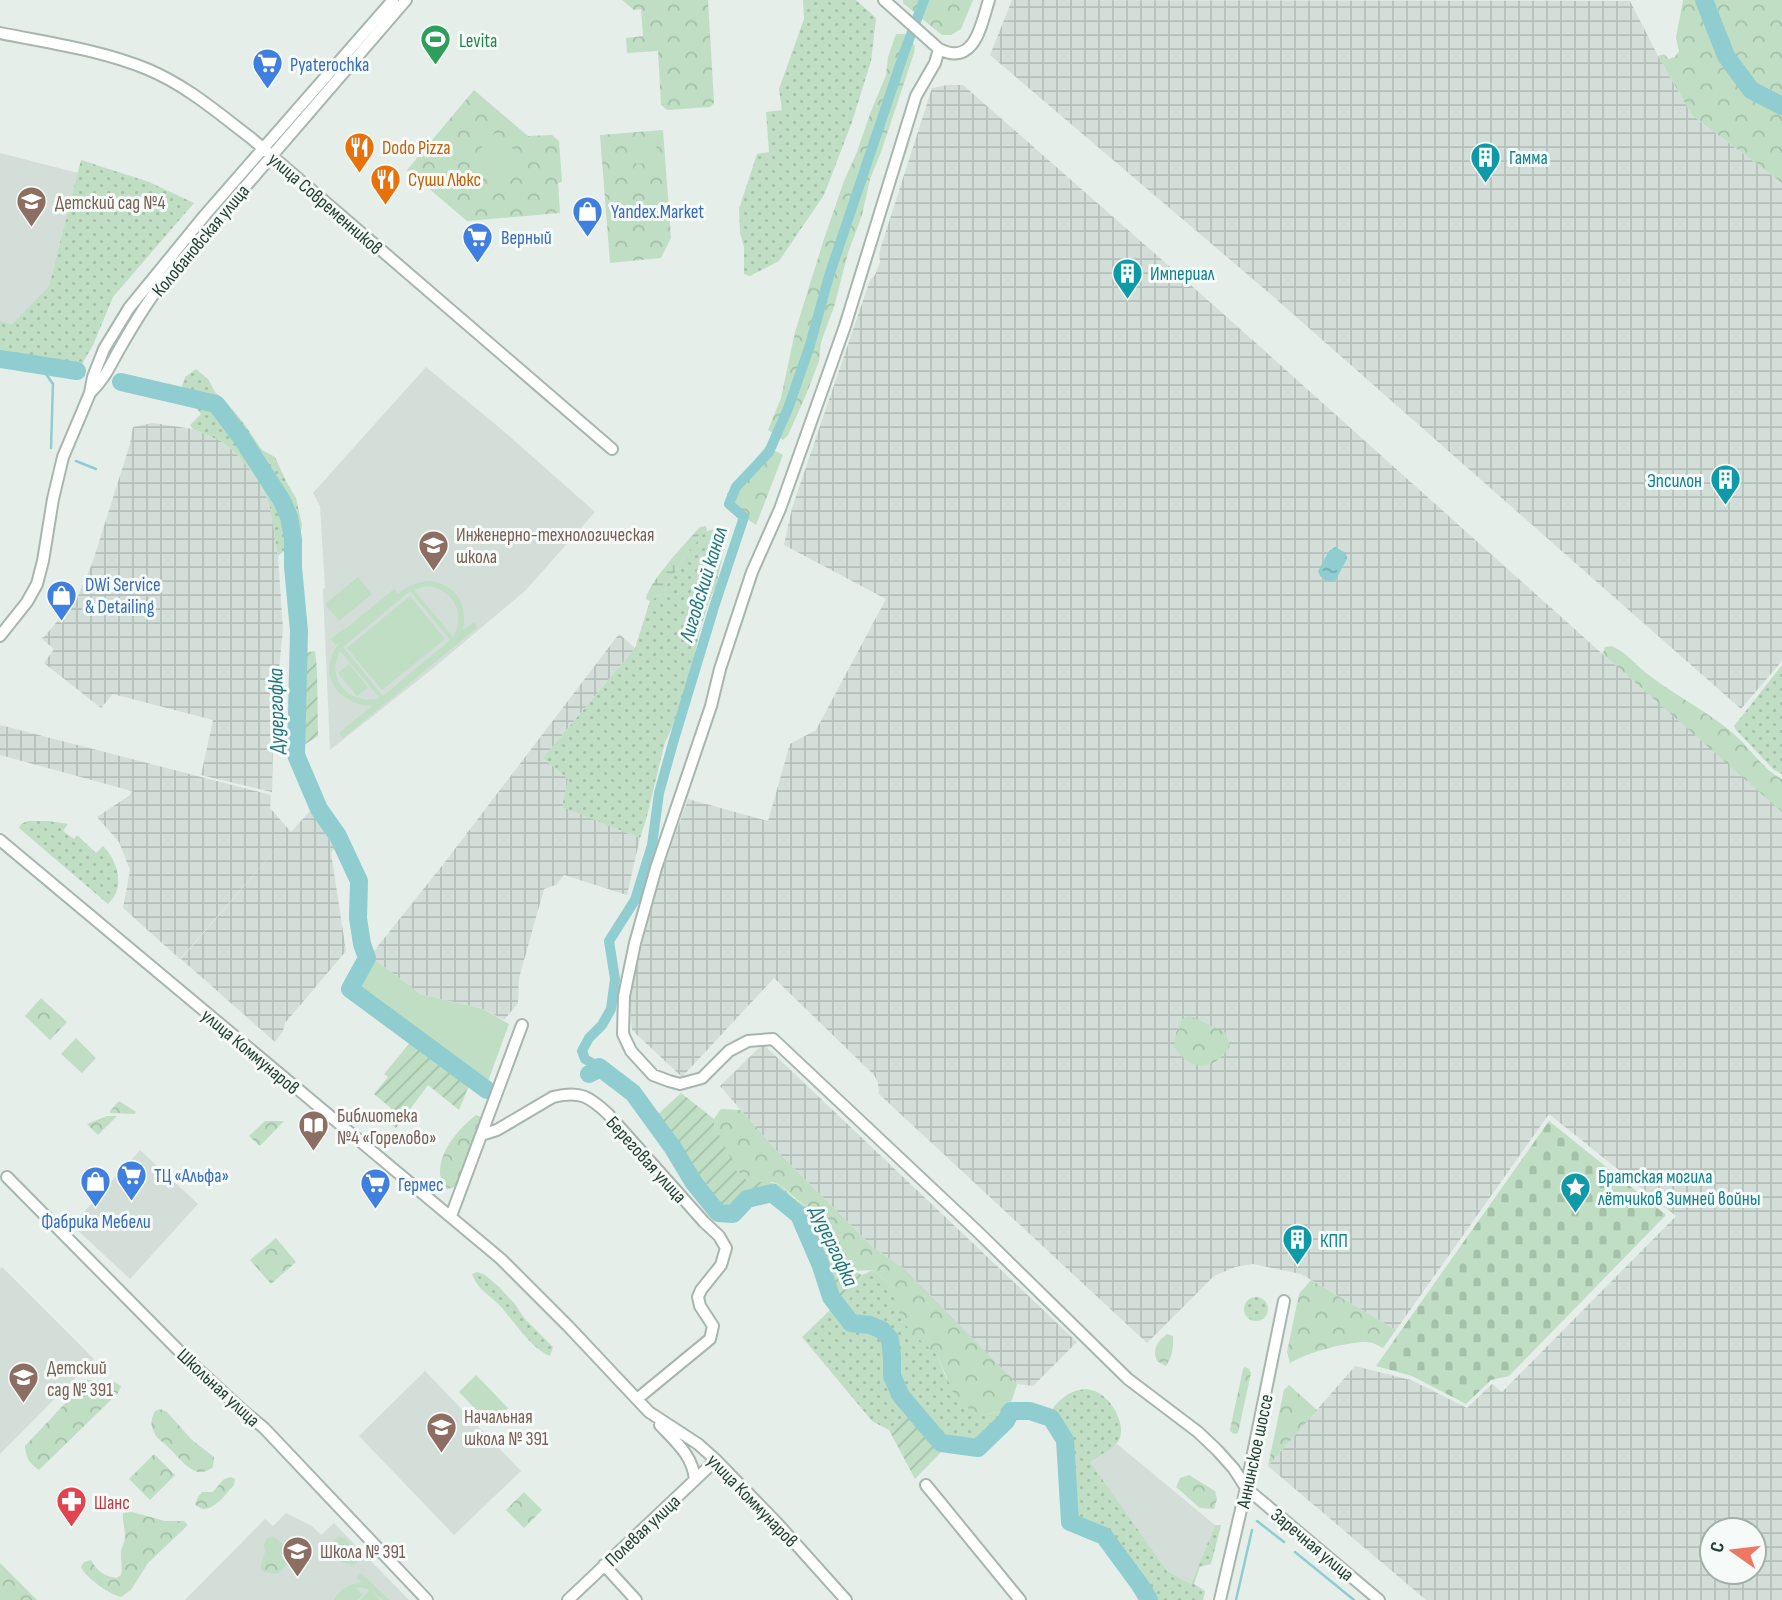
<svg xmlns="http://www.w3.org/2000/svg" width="1782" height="1600" viewBox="0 0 1782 1600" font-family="'Sofia Sans Condensed',sans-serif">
  <defs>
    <pattern id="industrial-grid" width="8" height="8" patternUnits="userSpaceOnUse" patternTransform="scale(1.75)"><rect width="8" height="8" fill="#d3ded8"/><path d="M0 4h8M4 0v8" fill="none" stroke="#b5c0ba"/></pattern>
    <pattern id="grass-dots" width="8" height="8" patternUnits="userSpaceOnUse" patternTransform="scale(1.75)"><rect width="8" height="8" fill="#bfdec4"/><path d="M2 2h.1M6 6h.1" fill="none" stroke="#a4c0a9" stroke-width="1.8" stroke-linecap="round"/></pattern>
    <pattern id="forest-crowns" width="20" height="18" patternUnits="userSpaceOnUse" patternTransform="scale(1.75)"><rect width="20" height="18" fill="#bfdec4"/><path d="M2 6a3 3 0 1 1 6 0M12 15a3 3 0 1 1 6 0" fill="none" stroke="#a4c0a9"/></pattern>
    <pattern id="wetland-marsh" width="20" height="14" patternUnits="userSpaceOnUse" patternTransform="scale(1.75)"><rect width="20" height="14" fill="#bfdec4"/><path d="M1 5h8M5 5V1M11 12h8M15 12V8" fill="none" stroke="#a4c0a9"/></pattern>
    <pattern id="cemetery-stones" width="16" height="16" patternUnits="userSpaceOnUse" patternTransform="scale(1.75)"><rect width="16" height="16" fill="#bfdec4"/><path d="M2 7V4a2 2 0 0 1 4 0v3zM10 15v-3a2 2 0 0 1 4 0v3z" fill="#a4c0a9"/></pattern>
    <pattern id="garden-furrows" width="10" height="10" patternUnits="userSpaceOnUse" patternTransform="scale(1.75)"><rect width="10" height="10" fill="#bfdec4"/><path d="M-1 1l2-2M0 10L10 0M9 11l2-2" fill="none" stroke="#a4c0a9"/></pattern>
    <pattern id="water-ripples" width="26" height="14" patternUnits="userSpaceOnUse" patternTransform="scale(1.75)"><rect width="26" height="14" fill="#8fcdd1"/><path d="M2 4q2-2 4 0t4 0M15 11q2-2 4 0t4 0" fill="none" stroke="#75a8aa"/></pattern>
  </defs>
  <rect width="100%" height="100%" fill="#e5eee9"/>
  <path fill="#d3ded8" d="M0,153L78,173L49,286L12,324L0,321Z
    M426,367L507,434L595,512L526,590L431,670L330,750L323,590L325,587L320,506L313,493Z
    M140,1150L198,1204L130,1279L72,1225Z
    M2,1267L94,1359L0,1454V1269Z
    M425,1371L521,1471L454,1535L359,1436Z
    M1117,1444L1215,1525L1191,1584L1167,1571L1089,1461Z
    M286,1513L312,1526L321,1535L334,1523L409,1600H185L265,1519L273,1526Z"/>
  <path fill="url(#industrial-grid)" fill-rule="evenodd" d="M1012,0L1630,1L1658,56L1692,115L1782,183V661L1741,709L1268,292L990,55Z
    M947,85H963L1219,310L1598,650L1782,811V1600H1426L1268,1466L1355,1366L1411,1380L1467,1408L1492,1384L1502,1392L1676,1216L1549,1114L1396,1330L1301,1274L1253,1264L1235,1267L1214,1276L1147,1343L879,1094L878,1083L874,1075L774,978L682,1077L632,1030L629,994L661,874L688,799L768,821L790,744L816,730L886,599L784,545L792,508L870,280L875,275L880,262L879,253L932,88ZM1712,1530H1754V1572H1712Z
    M153,423L193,429L221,441L236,453L261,483L270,507L278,556L283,629L273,730L272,792L201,775L213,720L113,694L101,708L44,663L54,649L41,638L44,637L77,598L92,564L130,444L133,427Z
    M619,634L635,648L543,758L568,779L563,807L640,838L627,895L564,875L556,885L544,889L519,978L518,1003L504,1020L483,1009L420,994L370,956L445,862Z
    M0,725L271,795L270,808L291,832L310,811L335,847L331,853L346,951L285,1023L283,1031L275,1042L181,959L291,832L180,959L123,908L130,870L119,842L97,817L130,795L132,791L0,755Z
    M763,1044L1077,1342L1033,1386L1017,1384L906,1270L873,1247L777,1151L720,1086Z"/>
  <path fill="url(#grass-dots)" d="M803,0H856L876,18L871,61L852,122L824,195L779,261L750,276L744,274V247L740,233L739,209L757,154L769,152L766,112L782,110L779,89L804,19Z
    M81,160L149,182L194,203L113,297L93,345L81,366L0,353V321L12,324L49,286Z
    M196,369L208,379L215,392L227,403L243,422L262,450L275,457L287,483L296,498L302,525L300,538L278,556L270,507L261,483L236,453L221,441L193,429L190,425L201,414L186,395L182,386L185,377Z
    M718,528L722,535L724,550L716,586L709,601L700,630L689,680L673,726L665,742L647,816L640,838L562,807L568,779L543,758L635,648L650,601L662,593L685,556L704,532Z
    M1782,665V774L1774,770L1736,730L1734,726Z
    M28,821H48L68,824L63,831L74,839L77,835L96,853L103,846C118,861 126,888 108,904L19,828L21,824Z
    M873,1270L893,1287L896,1296L928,1345L937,1355L946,1378L985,1415L1001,1411L1004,1417C985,1439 975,1442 947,1441C935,1429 903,1395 899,1381C895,1365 901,1346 892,1332C882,1318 862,1326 851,1316C850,1315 846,1308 845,1307L862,1275Z
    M477,1272L485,1275L498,1286L515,1304L524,1318L553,1347L550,1356C533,1350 514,1322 502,1308C491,1295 479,1292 472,1274Z
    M1244 1309a12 12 0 1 1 24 0a12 12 0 1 1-24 0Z
    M827,1302H832C838,1310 840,1324 851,1328C862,1333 874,1322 885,1340C890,1349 887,1362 889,1372C891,1387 900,1400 910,1410L889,1430L872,1421L802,1337L830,1310Z
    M1086,1389C1090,1390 1094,1390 1097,1392C1112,1399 1129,1428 1117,1443C1111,1451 1097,1456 1090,1462L1167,1571L1191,1584L1215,1525H1221L1211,1564L1200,1567L1194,1584L1205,1591L1203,1600H1154L1116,1545L1103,1532L1073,1519L1067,1439L1054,1416L1053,1408C1062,1397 1071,1390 1086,1389Z"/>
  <path fill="url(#forest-crowns)" d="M622,0H708L714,103L710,107L667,110L661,105L658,51L627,53L626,38L643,36L641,9L634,10Z
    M903,0H973L961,29L951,35H942L903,3Z
    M1683,0H1782V183L1692,115L1658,56L1664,54L1669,59L1675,57L1679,51L1676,38Z
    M896,34H905L915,46L914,53L881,152L870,179L862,215L848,253L834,307L821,342L819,361L806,395L788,435L783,440L768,430L781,398L795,332L824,239L844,181L857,152L870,114L886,75L888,57Z
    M474,90L528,136L552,135L559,141L562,182L558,183L560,213L467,221L407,170Z
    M663,130L671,238L661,258L610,263L600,135Z
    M766,446L783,455L756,525L732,509L727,494Z
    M1612,646C1628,653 1636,666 1650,676C1677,697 1709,712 1735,735C1751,749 1762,769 1782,779V812L1605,656L1603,653L1605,647Z
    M41,998L67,1022L50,1040L25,1016Z
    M1190,1016L1225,1032L1230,1046C1214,1072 1191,1072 1174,1047L1176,1033L1182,1019Z
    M119,1101L136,1112L135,1114L110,1113V1111Z
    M721,1109L741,1110L777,1151L873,1247L906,1270L1017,1384L1012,1400L1001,1411L985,1415L969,1409L953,1392L937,1355L912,1333L901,1319L893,1287L873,1270L854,1271L806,1206C796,1200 789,1191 780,1185C770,1179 758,1185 748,1180C733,1173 721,1140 714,1125V1119Z
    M476,1115L481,1117L455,1187L447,1189C444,1184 440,1178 440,1173C440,1149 459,1129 476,1115Z
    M107,1116H117L98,1135L87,1124Z
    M265,1121H284L260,1146L249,1136Z
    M276,1238L296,1262L271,1284L250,1260Z
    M1311,1280L1396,1330L1383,1348C1377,1345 1372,1342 1367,1342C1345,1342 1309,1352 1290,1363L1287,1352L1299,1294Z
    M1167,1334L1173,1336C1174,1347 1172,1357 1166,1366L1157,1361C1152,1349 1157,1342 1167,1334Z
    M1245,1367L1249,1369L1251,1373L1238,1433L1235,1434L1232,1433L1230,1430L1243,1369Z
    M87,1380L113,1381L121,1386L118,1393L39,1470C29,1463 26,1458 25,1446Z
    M1289,1385L1317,1410L1268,1466L1284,1390Z
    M160,1409L167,1412L192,1440L214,1457L213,1467C195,1482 182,1460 169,1448C164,1442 157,1440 154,1432C150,1424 151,1419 155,1411Z
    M154,1454L175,1475L150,1500L129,1479Z
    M1189,1475L1215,1491L1217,1499L1214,1509L1200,1508L1176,1487L1180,1478Z
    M231,1477L235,1479L234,1485C224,1496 208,1519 195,1504L198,1497L202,1492H213L224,1479Z
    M524,1492L542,1510L524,1528L506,1510Z
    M132,1512L165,1521H184L188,1525L148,1563L131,1590L121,1597C110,1595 86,1578 81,1567L84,1562L91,1560C97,1571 104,1576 116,1578L121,1575C123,1566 120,1560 121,1552C122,1546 125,1542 125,1536C125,1528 122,1521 123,1513Z
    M273,1536L283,1544L291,1557L289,1562L279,1573C272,1574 267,1574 261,1570V1564L265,1552L264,1545L267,1538Z
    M339,1536L346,1539L357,1554V1562L354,1565L340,1562L330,1554L329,1546Z
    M0,1563L37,1600H0Z"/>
  <path fill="url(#wetland-marsh)" d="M706,526L707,530L685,556L662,593L650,601L646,599C647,584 688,540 700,527Z"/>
  <path fill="url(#cemetery-stones)" d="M1549,1121L1666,1215L1509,1376L1491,1380L1466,1404L1412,1376L1376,1366Z"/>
  <path fill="url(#garden-furrows)" d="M315,651L317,669L318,736L298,749L300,654Z
    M414,1038L471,1080L459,1110L428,1085L396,1128L384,1119L391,1108L374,1094L388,1077L384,1074Z
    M681,1093L714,1119V1125L737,1171L747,1180L759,1182H769L780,1185L796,1200L820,1216L842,1245L854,1271L862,1275L845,1307L837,1290L828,1261L807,1216L778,1190L760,1188L727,1207C704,1205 696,1175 685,1158C676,1144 665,1131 655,1117Z
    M910,1410L944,1449L915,1479L889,1430Z"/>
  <path fill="#bfdec4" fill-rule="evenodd" d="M495,133L528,162L508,184L475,155Z
    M656,140L657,162L636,164L634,142Z
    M358,577L372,594L339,621L325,604Z
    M426,581C455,582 468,603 463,630L474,622L478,627L343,738L339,733L372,706C335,704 315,671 341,641L336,645L331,639L343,629L344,630L394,589L398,594L411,585ZM426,586C452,588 467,613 453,637L414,590ZM410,591L450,640L383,696L343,647ZM340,651L379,697V698C349,706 325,679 340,651Z
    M410,596L445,639L382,690L347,648Z
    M349,664L368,687L357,696L338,673Z
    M370,956L420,994L483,1009L509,1024L487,1084L354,987Z
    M76,1038L96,1058L82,1073L61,1054Z
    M476,1375L508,1408L491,1425L459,1392Z
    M361,1573L389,1600H383L371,1590L380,1600H360L370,1590L360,1587L356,1588L363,1595L357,1600H334C341,1588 349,1584 362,1583L357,1577Z"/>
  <path fill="url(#water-ripples)" d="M1335,547L1346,553L1347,559L1335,581L1328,582L1320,576L1318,571L1329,551Z"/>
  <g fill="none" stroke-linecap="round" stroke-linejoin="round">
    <path stroke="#8fcdd1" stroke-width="2.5" d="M41,367L53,384L51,448
      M76,461L96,469
      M1257,1521L1284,1542
      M1295,1552L1354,1600
      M1236,1600L1252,1530"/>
    <path stroke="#8fcdd1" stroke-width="10" d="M599,1067L585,1059L582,1051L589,1038L602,1025L611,1009L615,979L609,941L635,900L652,845L659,793L673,743L714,607L744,517L729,504L736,487L769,452L789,406L810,345L829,276L904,53L924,0"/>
    <path stroke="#8fcdd1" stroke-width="18" d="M1704,0L1726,56L1751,90L1782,106
      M0,359L77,371
      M121,382L216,404L241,437L282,501L289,517L293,539V567L299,631L296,755L319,809L338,836L359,881L358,918L362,944L367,958L350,989L487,1090
      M589,1074L595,1071L599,1067L633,1093L673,1148L694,1183L718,1213L733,1214L747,1199L772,1193L799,1215L821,1266L831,1297L851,1323L870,1325L882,1330L890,1339L892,1357V1376L901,1396L941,1443L978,1448L1006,1421L1011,1411H1030L1051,1418L1065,1440L1070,1522L1104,1536L1140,1585L1149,1600"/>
    <defs>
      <path id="minor" d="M884,0L939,49C975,67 981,25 989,0
        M0,33C49,43 101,50 147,69C186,85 218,113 251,138L612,449
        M939,49L935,63L916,96L845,326L780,509L752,572L720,669L711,706L656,868L635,943L624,996L623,1034L631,1051L653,1075L669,1081L680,1084L702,1078L729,1051L748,1041L773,1039L978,1232L1128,1379L1198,1432L1217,1450L1234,1469L1246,1488L1379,1600
        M90,393C106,377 109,367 120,348C132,327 144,307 158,288L406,0
        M0,636L27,602L37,584L43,561L53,499L63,457L90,393L93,377L104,349L129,308L205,215L393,0
        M0,840L501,1259L568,1326L649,1412L698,1444L716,1460L777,1523L846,1600
        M481,1135L497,1130L553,1097C580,1090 590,1097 608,1114L704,1222L719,1236L726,1248L721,1265L701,1290L698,1297L700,1306L713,1326L710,1339L637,1399
        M7,1177L188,1360L242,1410L264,1428L427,1600
        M451,1216L522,1025
        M660,1425C676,1442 693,1456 695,1480
        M926,1485L1020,1600
        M604,1565L636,1600
        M568,1600L716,1460
        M1220,1600L1246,1488L1284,1301"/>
    </defs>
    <use href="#minor" stroke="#a7b6af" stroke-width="14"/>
    <use href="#minor" stroke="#fff" stroke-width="10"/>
  </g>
  <defs>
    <symbol id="stadium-pin" viewBox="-11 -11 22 30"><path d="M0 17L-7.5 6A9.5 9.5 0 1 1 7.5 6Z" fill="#2e9e5b" stroke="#f6faf8"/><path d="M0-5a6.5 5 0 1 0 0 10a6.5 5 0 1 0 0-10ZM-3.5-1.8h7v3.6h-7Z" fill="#fff"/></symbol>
    <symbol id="supermarket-pin" viewBox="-11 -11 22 30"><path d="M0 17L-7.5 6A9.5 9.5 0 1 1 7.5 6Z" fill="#3f7fe0" stroke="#f6faf8"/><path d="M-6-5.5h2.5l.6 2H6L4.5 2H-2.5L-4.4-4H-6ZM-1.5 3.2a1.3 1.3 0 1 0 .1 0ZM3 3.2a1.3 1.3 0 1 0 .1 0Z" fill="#fff"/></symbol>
    <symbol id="restaurant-pin" viewBox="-11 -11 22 30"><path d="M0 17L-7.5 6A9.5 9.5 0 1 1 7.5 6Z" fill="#e8710a" stroke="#f6faf8"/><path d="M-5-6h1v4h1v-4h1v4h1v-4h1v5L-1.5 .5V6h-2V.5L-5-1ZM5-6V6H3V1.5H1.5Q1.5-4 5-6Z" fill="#fff"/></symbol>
    <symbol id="building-pin" viewBox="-11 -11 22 30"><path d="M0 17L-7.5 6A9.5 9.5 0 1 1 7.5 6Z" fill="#0f9aa8" stroke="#f6faf8"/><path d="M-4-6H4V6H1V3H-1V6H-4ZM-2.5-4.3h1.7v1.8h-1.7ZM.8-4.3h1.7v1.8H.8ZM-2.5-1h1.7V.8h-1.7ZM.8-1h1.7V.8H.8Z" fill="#fff"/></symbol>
    <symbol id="school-pin" viewBox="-11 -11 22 30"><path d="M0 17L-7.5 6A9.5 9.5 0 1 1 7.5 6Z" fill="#8d6e63" stroke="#f6faf8"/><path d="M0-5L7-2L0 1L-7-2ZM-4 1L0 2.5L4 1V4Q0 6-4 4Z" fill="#fff"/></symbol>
    <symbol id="shop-pin" viewBox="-11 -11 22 30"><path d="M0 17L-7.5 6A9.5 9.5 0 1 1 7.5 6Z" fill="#3f7fe0" stroke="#f6faf8"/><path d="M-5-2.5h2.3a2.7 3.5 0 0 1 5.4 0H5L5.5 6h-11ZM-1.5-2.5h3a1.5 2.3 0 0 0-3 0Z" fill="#fff"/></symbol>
    <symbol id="library-pin" viewBox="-11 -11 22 30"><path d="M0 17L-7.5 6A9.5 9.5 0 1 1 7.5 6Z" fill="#8d6e63" stroke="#f6faf8"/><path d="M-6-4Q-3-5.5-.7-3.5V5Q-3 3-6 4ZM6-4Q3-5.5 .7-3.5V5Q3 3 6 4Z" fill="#fff"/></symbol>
    <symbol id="sight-pin" viewBox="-11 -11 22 30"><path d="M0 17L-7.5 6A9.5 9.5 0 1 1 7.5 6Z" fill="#0f9aa8" stroke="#f6faf8"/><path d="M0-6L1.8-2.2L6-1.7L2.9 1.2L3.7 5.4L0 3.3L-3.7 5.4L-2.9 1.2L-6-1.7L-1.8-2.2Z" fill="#fff"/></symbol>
    <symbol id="pharmacy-pin" viewBox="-11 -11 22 30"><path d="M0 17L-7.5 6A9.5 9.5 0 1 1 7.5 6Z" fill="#e0444e" stroke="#f6faf8"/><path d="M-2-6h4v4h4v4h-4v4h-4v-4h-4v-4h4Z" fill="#fff"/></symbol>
  </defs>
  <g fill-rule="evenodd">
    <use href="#stadium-pin" x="418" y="22" width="35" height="47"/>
    <use href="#supermarket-pin" x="250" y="46" width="35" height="47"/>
    <use href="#restaurant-pin" x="342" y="130" width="35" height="47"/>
    <use href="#building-pin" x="1468" y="140" width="35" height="47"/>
    <use href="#restaurant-pin" x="368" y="162" width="35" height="47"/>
    <use href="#school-pin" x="14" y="184" width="35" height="47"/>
    <use href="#shop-pin" x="570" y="194" width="35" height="47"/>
    <use href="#supermarket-pin" x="460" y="220" width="35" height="47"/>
    <use href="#building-pin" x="1110" y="256" width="35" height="47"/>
    <use href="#building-pin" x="1708" y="462" width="35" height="47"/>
    <use href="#school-pin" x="416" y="528" width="35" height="47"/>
    <use href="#shop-pin" x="44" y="578" width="35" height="47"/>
    <use href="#library-pin" x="296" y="1108" width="35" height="47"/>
    <use href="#supermarket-pin" x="114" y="1158" width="35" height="47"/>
    <use href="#shop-pin" x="78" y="1164" width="35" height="47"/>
    <use href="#supermarket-pin" x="358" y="1166" width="35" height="47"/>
    <use href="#sight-pin" x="1558" y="1170" width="35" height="47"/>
    <use href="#building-pin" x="1280" y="1222" width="35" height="47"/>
    <use href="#school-pin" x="6" y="1360" width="35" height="47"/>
    <use href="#school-pin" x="424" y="1410" width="35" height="47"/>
    <use href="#pharmacy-pin" x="54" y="1484" width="35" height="47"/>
    <use href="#school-pin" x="280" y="1534" width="35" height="47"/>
  </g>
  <g text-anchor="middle" stroke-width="6" stroke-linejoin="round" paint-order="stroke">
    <g font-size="19" fill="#27864d" stroke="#f6faf8" text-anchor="start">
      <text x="459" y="47">Levita</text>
    </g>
    <g font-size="19" fill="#366cbe" stroke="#f6faf8" text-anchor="start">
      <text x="290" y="71">Pyaterochka</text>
      <text x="611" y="218">Yandex.Market</text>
      <text x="501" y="244">Верный</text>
      <text x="85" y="591">DWi Service<tspan x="85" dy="22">&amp; Detailing</tspan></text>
      <text x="154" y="1182">ТЦ «Альфа»</text>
      <text x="398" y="1191">Гермес</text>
      <text x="96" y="1228" text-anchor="middle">Фабрика Мебели</text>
    </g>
    <g font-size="19" fill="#c56008" stroke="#f6faf8" text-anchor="start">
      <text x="382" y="154">Dodo Pizza</text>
      <text x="408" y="186">Суши Люкс</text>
    </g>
    <g font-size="19" fill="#0d838f" stroke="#f6faf8" text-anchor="start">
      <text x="1509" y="164">Гамма</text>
      <text x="1150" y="280">Империал</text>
      <text x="1702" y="487" text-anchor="end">Эпсилон</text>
      <text x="1598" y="1183">Братская могила<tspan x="1598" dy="22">лётчиков Зимней войны</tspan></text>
      <text x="1320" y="1247">КПП</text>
    </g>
    <g font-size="19" fill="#785e54" stroke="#f6faf8" text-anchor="start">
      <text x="55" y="209">Детский сад №4</text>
      <text x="456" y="541">Инженерно-технологическая<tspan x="456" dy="22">школа</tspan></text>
      <text x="337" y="1122">Библиотека<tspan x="337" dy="22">№4 «Горелово»</tspan></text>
      <text x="47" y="1374">Детский<tspan x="47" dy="22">сад № 391</tspan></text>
      <text x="464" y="1423">Начальная<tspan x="464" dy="22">школа № 391</tspan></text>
      <text x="320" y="1558">Школа № 391</text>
    </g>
    <g font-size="19" fill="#244035" stroke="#f6faf8">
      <text transform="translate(326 203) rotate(41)" y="7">улица Современников</text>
      <text transform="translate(200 240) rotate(-50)" y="7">Колобановская улица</text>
      <text transform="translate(251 1051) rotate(40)" y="7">улица Коммунаров</text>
      <text transform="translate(647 1159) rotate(48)" y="7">Береговая улица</text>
      <text transform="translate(219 1387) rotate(43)" y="7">Школьная улица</text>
      <text transform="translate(1254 1451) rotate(-78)" y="7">Аннинское шоссе</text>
      <text transform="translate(753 1500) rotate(46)" y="7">улица Коммунаров</text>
      <text transform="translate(642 1530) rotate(-43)" y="7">Полевая улица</text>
      <text transform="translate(1313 1544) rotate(40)" y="7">Заречная улица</text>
    </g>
    <g font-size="19" fill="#be3a42" stroke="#f6faf8" text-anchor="start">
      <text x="94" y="1509">Шанс</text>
    </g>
    <g font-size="21" font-style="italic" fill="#1f757b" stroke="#f6faf8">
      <text transform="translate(703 584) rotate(-73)" y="7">Лиговский канал</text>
      <text transform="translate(276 711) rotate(-91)" y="7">Дудергофка</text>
      <text transform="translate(834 1246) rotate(65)" y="7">Дудергофка</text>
    </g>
  </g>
  <g transform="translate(1733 1551) rotate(284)"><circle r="33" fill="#f6faf8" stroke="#a2b0aa" stroke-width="2"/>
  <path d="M0-5L12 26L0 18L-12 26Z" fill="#ee7763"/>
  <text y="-10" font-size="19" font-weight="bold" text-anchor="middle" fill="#244035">С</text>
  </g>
</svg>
